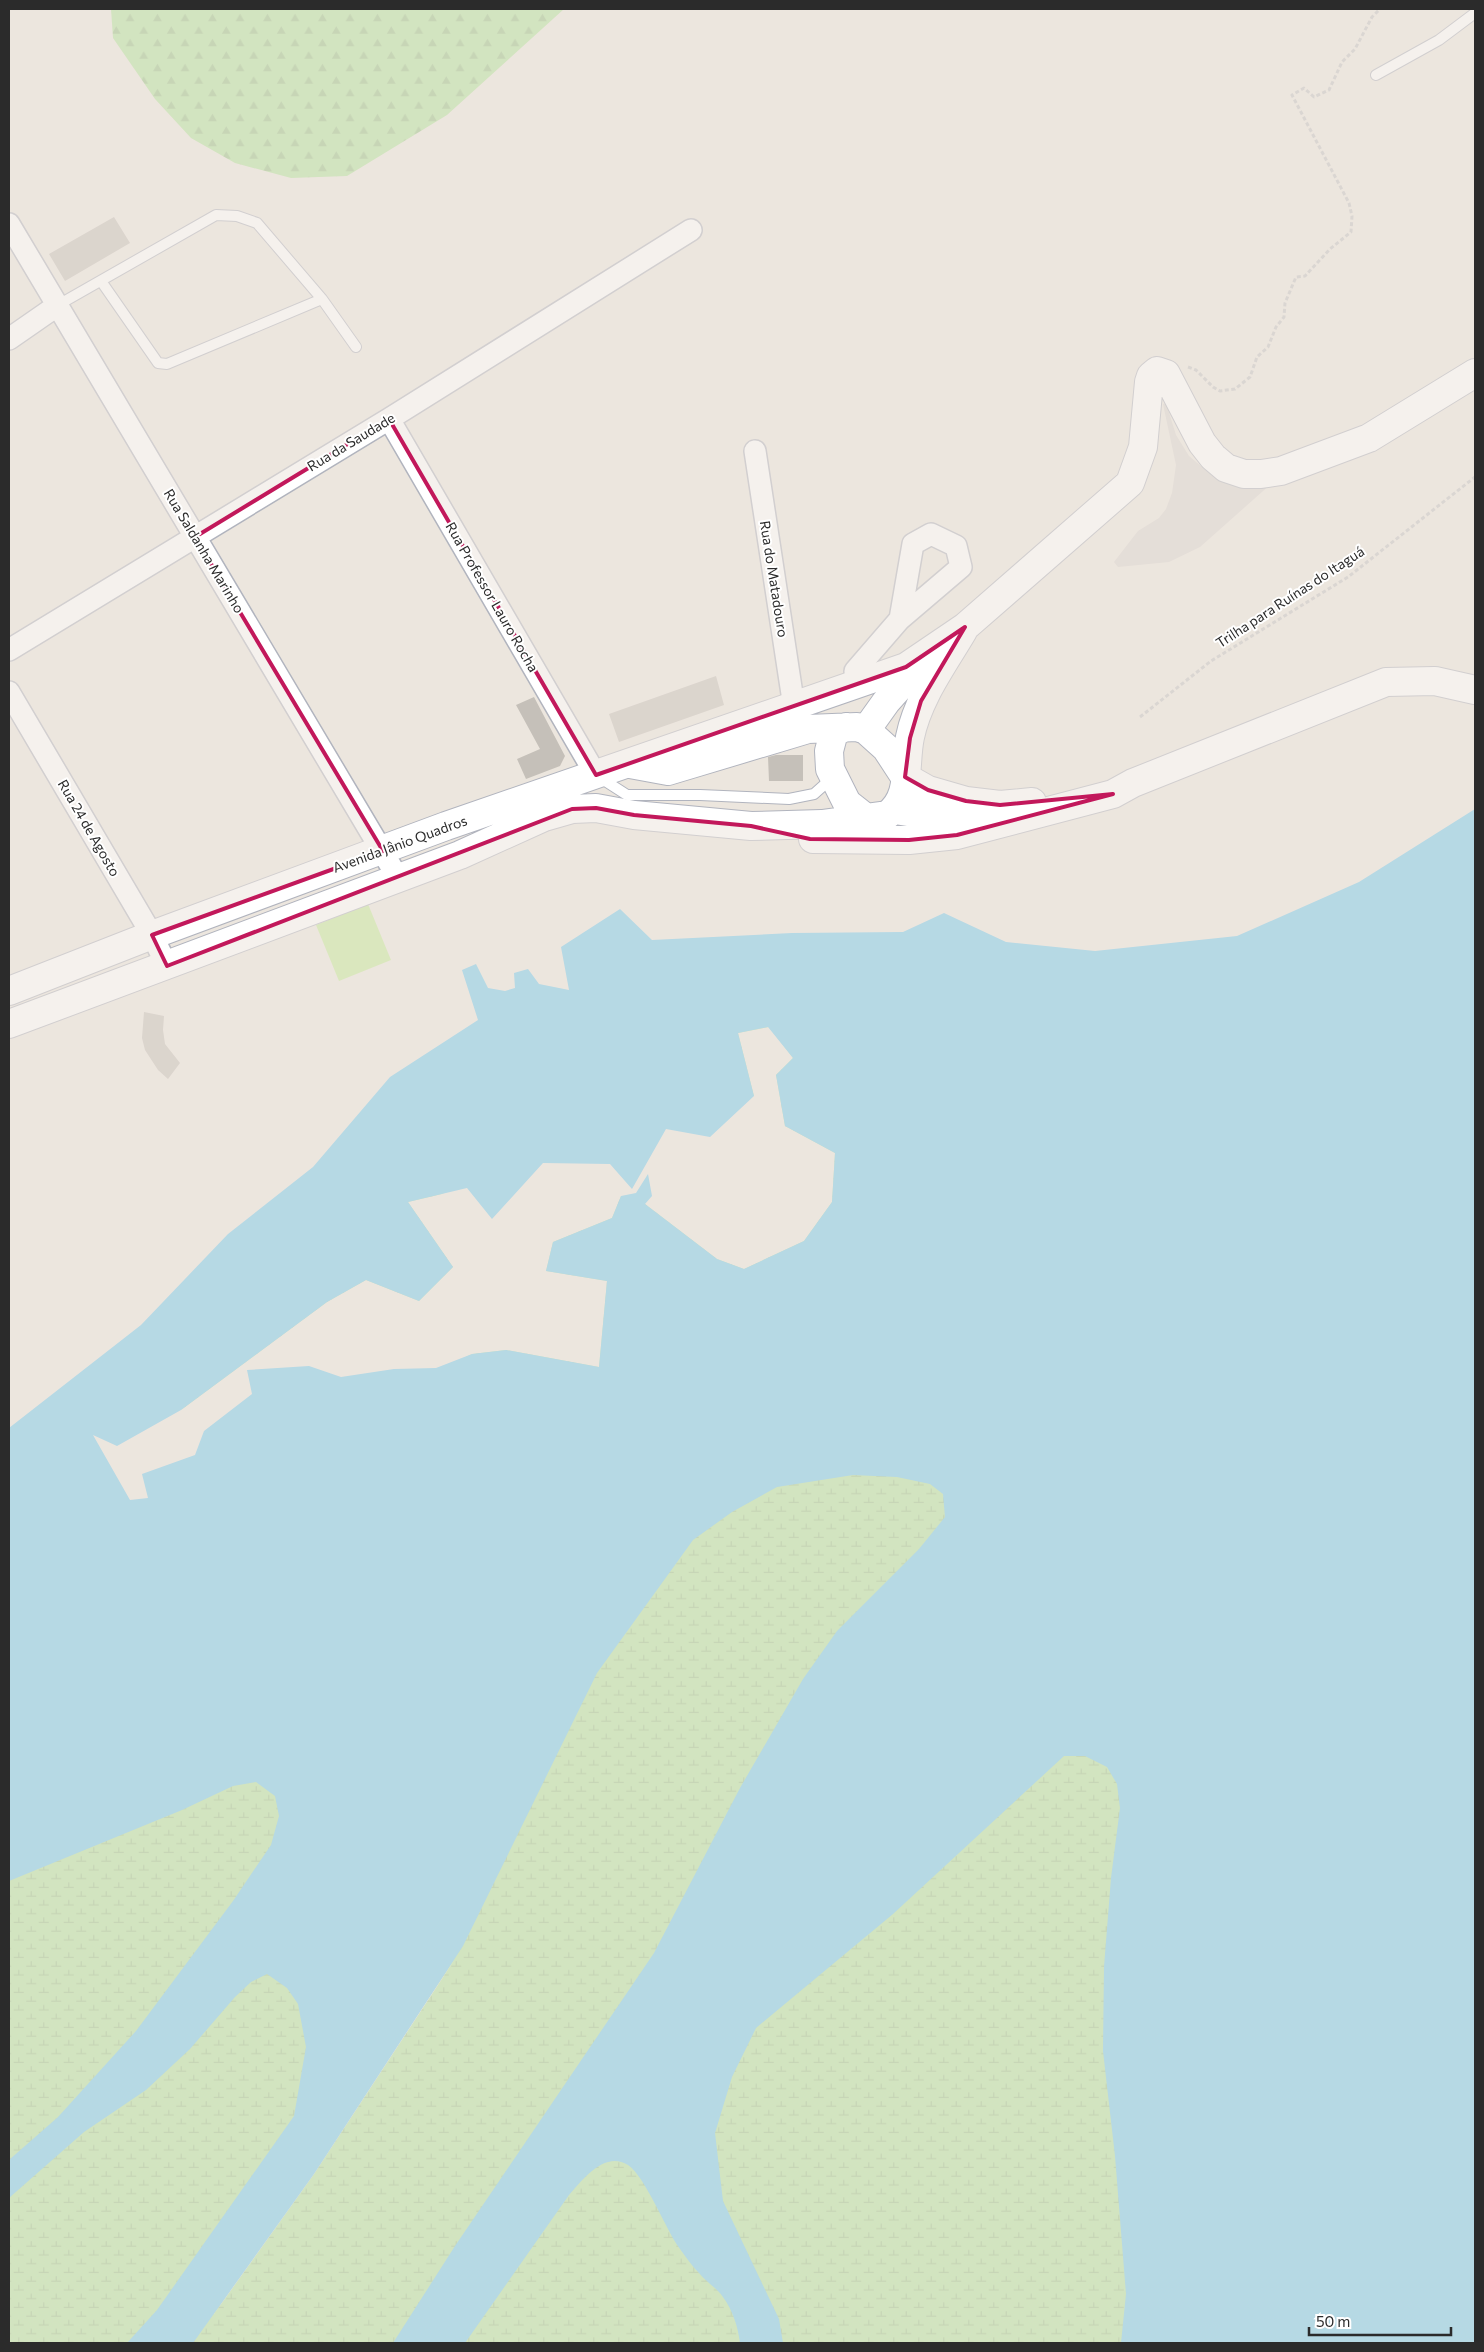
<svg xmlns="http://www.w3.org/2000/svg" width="1484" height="2352" viewBox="0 0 1484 2352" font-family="Commissioner,sans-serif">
  <defs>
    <pattern id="forest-firs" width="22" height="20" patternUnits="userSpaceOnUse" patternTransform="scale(1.25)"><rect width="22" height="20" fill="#b2e29b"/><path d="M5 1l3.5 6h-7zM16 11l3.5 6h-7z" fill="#99c286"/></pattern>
    <pattern id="wetland-marsh" width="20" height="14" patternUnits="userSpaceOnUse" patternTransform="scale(1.25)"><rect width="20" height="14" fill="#b2e29b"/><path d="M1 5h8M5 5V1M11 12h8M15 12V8" fill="none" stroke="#99c286"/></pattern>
  </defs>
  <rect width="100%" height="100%" fill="#ece6de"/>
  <path fill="url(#forest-firs)" d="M111,9H564L447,115L347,176L291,178L235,163L191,138L155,99L113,38Z"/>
  <path fill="url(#wetland-marsh)" fill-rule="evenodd" d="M812,970L1408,2343H9V1491L130,1500L144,1515L472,1354L506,1350L599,1367L607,1281L546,1271L553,1242L612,1218L621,1196L645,1204L717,1259L744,1269L804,1241L832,1202L835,1153L785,1126L776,1075L793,1058L769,1027L738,1033L754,1096L628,1099L442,1194L408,1202L453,1267L419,1301L366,1280L327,1302L181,1410L392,1172ZM455,1959L314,2174L214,2314Z"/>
  <path fill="#c4e997" d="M368,904L391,960L339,981L316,925Z"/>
  <path fill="#d9d5d0" d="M1166,403L1176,435L1189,456L1209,473L1231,485L1243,486L1272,483L1200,547L1169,562L1118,567L1114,562L1138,531L1159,518L1166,509L1172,493L1176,465L1163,404Z"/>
  <path fill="#73c9ec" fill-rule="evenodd" d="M1475,809V2343H1121L1126,2294L1115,2156L1103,2051L1104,1967L1111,1878L1120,1808L1117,1784L1107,1767L1085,1756H1064L893,1914L756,2028L732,2077L715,2133L723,2201L779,2319L783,2343H740C738,2327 733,2311 723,2297C717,2288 706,2282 699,2273C692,2266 686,2257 680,2249C666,2230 645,2176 628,2165C605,2150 582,2180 569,2195L465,2343H393L455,2246L654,1953L740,1788L803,1679L837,1631L919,1549L945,1517L943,1494L930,1484L897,1477L853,1475L777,1487L732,1512L693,1540L597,1673L463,1946L314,2174L193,2343H127L157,2310L294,2116L306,2047L298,2004L287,1988L267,1974L251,1982L235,1997L190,2049L146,2090L84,2132L9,2198V2160L58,2117L136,2031L233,1901L271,1845L279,1816L275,1796L256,1782L233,1786L182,1810L9,1881V1428L141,1325L228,1234L313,1167L390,1077L478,1020L462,970L476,964L488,988L505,991L515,988L514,973L528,969L539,984L569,990L561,947L620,909L652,940L792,933L903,932L944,913L1006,942L1095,951L1237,936L1359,882ZM768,1027L793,1058L776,1075L785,1126L835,1153L832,1202L804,1241L744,1269L717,1259L645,1204L652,1196L648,1174L636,1193L621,1196L612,1218L553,1242L546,1271L607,1281L599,1367L506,1350L472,1354L436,1368L394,1369L341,1377L309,1366L247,1370L252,1394L204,1431L195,1455L142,1474L148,1498L130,1500L93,1435L117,1446L181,1410L327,1302L366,1280L419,1301L453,1267L408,1202L467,1188L492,1219L543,1163L610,1164L632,1189L666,1129L710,1137L754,1096L738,1033Z"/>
  <path fill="#c5c0b9" d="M114,217L130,243L65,281L49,254Z
    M716,676L724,705L619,742L609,714Z
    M534,697L565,756L560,766L526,779L517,759L540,749L516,705Z
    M776,755H803V781H769L768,757Z
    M144,1012L164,1016L163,1030L165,1044L180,1063L168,1079L158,1070L145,1050L142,1038Z"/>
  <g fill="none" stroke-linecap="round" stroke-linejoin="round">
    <defs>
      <path id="service" d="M1376,75L1439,40L1475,13
        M101,281L158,363L167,364L322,299
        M58,305L216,215L237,216L257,223L322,299L356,347
        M599,777L627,795H700L789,799L814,794L833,777"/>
      <path id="minor" d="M9,224L398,878
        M9,339L58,305
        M389,419L596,775
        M755,451L794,707
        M9,650L389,419L691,230
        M856,685L855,671L900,619L961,567L956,546L931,534L913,544L900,619
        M9,692L152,935L167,966"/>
      <path id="secondary" d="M846,727L834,732L829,751L830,769L847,803L866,818
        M866,730L886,702L920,664
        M630,764L668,771L808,729L857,727L866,730L886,748L905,777L928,790L966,801L1000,805L1032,802
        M895,810L977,823
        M813,839L909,840L957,835L1113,794L1133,783L1386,682L1435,681L1475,690
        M9,991L152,935L446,826L906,667L965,627L1130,483L1143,447L1149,382L1151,376L1157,371L1166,374L1202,443L1213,457L1226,468L1244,474H1261L1281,471L1369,438L1475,373
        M9,1024L460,855L544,817L572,809L596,808L634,815L751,826L822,824L887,815C912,798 904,764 910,737C918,698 943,665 963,631"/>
    </defs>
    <use href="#service" stroke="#b1b4be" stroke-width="12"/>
    <use href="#minor" stroke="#b1b4be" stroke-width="24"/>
    <use href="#secondary" stroke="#b1b4be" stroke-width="30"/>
    <path stroke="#c4c4c4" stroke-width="3" stroke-dasharray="4 2.5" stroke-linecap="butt" d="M1188,367L1196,370L1213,387L1220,391L1235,389L1250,377L1257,357L1268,347L1276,327L1284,317L1285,303L1296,277L1305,276L1330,249L1351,232L1352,216L1349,203L1292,95L1304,88L1314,97L1329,90L1342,62L1355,49L1372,17L1380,9
      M1140,717L1211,661L1348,577L1475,477"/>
    <use href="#service" stroke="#fff" stroke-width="10"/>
    <use href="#minor" stroke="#fff" stroke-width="21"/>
    <use href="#secondary" stroke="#fff" stroke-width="28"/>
  </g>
  <path d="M0 0H1484V2352H0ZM389,419L596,775L906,667L965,627L921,701L910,738L905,777L928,790L966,801L1000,805L1113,794L957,835L909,840L810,839L751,826L634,815L596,808L572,809L167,966L152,935L383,851L195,537Z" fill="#ece6de" fill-opacity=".55" fill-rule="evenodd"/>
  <path fill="none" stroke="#c2185b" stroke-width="4" stroke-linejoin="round" d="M389,419L596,775L906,667L965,627L921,701L910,738L905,777L928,790L966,801L1000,805L1113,794L957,835L909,840L810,839L751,826L634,815L596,808L572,809L167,966L152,935L383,851L195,537Z"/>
  <g text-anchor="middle" stroke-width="4" stroke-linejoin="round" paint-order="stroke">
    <g font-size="14" fill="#2b2b2b" stroke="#fff">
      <text transform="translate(351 442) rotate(-31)" y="5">Rua da Saudade</text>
      <text transform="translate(204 551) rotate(59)" y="5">Rua Saldanha Marinho</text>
      <text transform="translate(774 579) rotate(81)" y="5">Rua do Matadouro</text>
      <text transform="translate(492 597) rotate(60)" y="5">Rua Professor Lauro Rocha</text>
      <text transform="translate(1290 597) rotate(-33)" y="5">Trilha para Ruínas do Itaguá</text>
      <text transform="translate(89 828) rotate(60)" y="5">Rua 24 de Agosto</text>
      <text transform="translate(400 844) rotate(-20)" y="5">Avenida Jânio Quadros</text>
    </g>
  </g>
  <rect width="1484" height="2352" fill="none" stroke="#2b2b2b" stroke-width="20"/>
  <path d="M1309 2327v8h142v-8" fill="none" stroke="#2b2b2b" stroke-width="2.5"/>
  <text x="1316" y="2327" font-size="15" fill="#2b2b2b" stroke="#ffffff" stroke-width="4" paint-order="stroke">50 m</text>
</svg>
